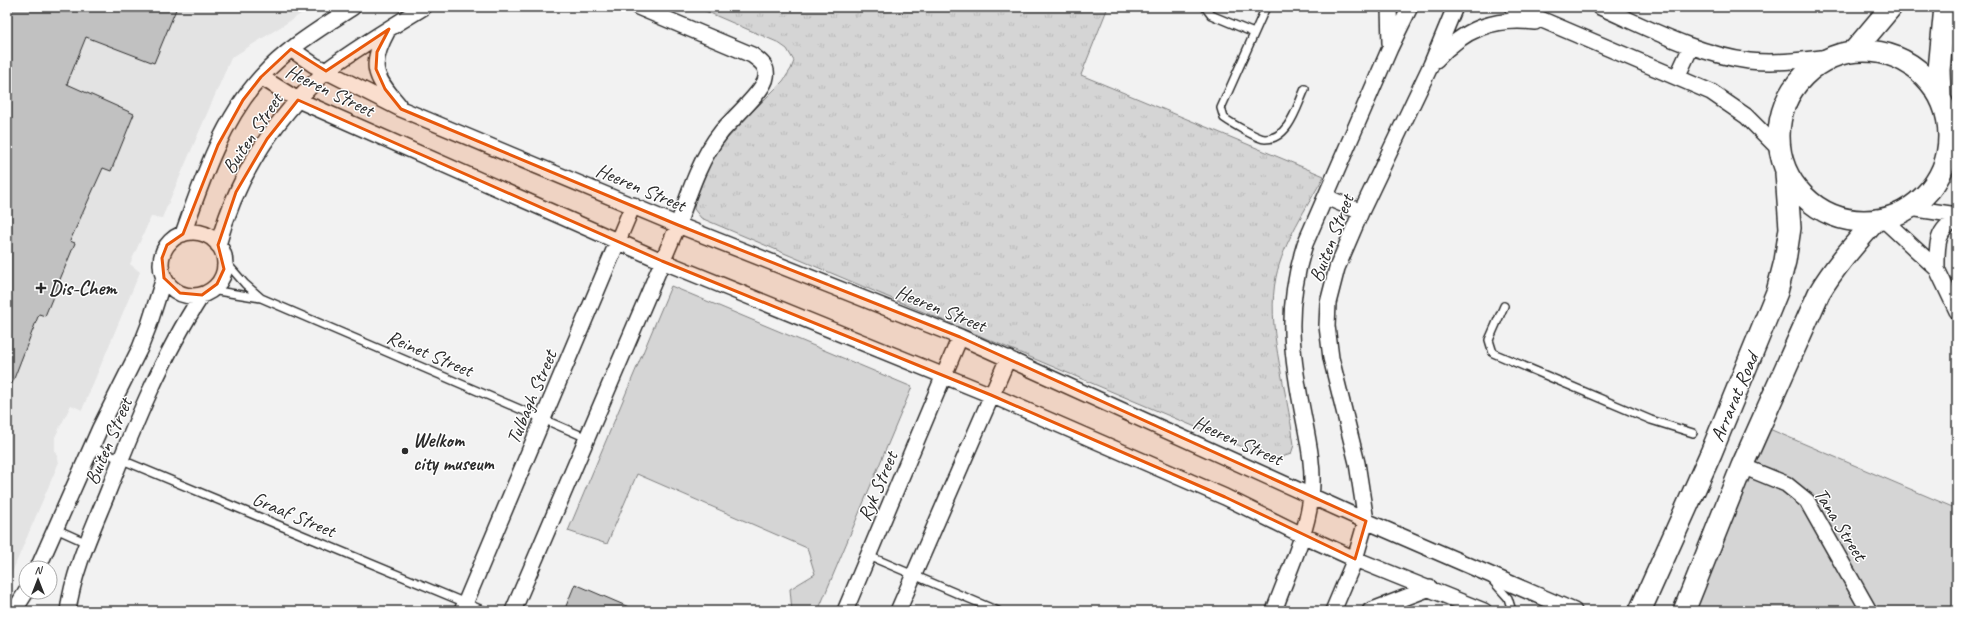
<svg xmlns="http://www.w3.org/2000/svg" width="1964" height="618" viewBox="0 0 1964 618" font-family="Caveat,sans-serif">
  <defs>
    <pattern id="grass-tufts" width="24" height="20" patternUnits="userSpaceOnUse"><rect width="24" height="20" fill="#d5d5d5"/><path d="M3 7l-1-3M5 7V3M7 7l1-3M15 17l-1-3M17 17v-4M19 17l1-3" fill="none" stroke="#b7b7b7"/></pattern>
  </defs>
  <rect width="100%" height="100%" fill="#f2f2f2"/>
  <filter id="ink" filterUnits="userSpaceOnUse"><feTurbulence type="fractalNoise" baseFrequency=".025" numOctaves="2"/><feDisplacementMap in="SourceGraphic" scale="8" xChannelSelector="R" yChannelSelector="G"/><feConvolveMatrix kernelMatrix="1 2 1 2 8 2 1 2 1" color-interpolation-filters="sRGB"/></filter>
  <g filter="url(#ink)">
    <path fill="#e3e3e3" d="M7,7H312L231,58L162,218L151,217L130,264L140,272L82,410L71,405L55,437V451L59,462L7,584Z"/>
    <path fill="url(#grass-tufts)" stroke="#808080" d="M696,7H1108L1081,75L1324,176C1307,207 1283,243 1276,277C1266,325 1285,382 1292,431L1294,445L1291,454L1276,459L1257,453L701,218L694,209V195L715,152L752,112L783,81L791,69L794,61L787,49L777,42Z"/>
    <path fill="#d5d5d5" stroke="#808080" d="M671,286L912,387L818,611H792L790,589L815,574L807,548L637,474L607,544L568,531Z
      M1767,428L1957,509V604L1954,611H1691Z"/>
    <path fill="#c1c1c1" stroke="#2b2b2b" d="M7,7H177L154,63L86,37L67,84L134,114L111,171L103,168L70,241L75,243L45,316L39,314L8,394Z
      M575,584L638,611H564Z"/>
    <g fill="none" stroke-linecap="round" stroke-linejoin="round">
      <defs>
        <path id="lane" d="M1205,7L1211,15L1254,33
          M1266,7L1221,108L1224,118C1231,123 1258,139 1265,139C1289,139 1297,106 1305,89
          M224,260L245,284L261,298
          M211,290L261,298L587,438
          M1504,306L1489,340L1493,353L1651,420L1693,433
          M91,447L485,611
          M56,529L87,543
          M869,556L998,611
          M1492,580L1508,598L1512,611"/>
        <path id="street" d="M1389,7L1390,43
          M1512,7L1711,92L1746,116L1779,149
          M1600,7C1648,28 1696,54 1749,61C1776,64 1804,60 1831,57
          M388,30C369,65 373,75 398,104
          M291,49L314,65L401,109L678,225L960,337L1366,521L1574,611
          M1436,60C1464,29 1494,17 1535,22
          M261,77L298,100L662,261L991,395L1225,497L1302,535L1355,559L1484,611
          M1677,77L1691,47
          M1947,118L1957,137
          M1326,197L1361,212
          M1910,208L1957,215
          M1883,219L1937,269L1957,311
          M161 264a32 32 0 1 1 64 0a32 32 0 1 1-64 0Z
          M183,234C202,180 222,120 261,77C287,48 321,28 353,7
          M218,245C234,186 265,133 308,89C314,83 320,76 327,70C358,47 391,27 424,7
          M1937,269C1937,249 1935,229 1957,220
          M1742,466L1786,484L1807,501L1869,611
          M38,568L100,428L140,348L149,325L164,278
          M14,611L26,592
          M68,611C73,571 92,531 107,494C134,426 162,356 202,295
          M462,611L633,205
          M513,611L678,225C689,193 700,158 722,131C732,119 765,90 766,77C768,66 760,61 752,55L638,7
          M845,611L960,337
          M898,611L1008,358
          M1274,611C1287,574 1307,535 1311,496C1315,469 1307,435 1302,409C1290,347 1286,305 1305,244L1390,48L1410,7
          M1333,611L1355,559L1366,521L1357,463L1331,358L1327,326L1328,303L1337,268L1361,212L1431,65L1455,7
          M1370,611L1430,588"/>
        <path id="secondary" d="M1779 136a85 85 0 1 1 170 0a85 85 0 1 1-170 0Z
          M1854,51L1891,7
          M1940,96L1939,70L1945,7
          M1640,611L1711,453L1777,292L1785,261L1790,228L1786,173
          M1684,611L1742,466L1819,293C1835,266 1855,244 1876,220"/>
      </defs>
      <use href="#lane" stroke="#2b2b2b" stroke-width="10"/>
      <use href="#street" stroke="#2b2b2b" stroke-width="18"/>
      <use href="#secondary" stroke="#2b2b2b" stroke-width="24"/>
      <use href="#lane" stroke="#fff" stroke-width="7"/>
      <use href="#street" stroke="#fff" stroke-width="15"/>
      <use href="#secondary" stroke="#fff" stroke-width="21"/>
    </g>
  </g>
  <path fill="#e8590c" fill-opacity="0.2" stroke="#e8590c" stroke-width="3" stroke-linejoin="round" d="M389,29L377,52L376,69L385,89L401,109L678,225L960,337L1366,521L1355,559L1225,497L991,395L662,261L298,100L267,139L236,192L218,245L224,269L217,284L202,295L180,293L164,278L162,258L167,245L183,234L218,145L243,100L261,77L291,49L326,71Z"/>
  <g fill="#2b2b2b" stroke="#fff" stroke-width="1.5">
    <path d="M39 282h4v4h4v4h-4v4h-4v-4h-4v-4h4z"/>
    <circle cx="405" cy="451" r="4"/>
  </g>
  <g text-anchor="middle" stroke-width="3" stroke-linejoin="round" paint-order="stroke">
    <g font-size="20" fill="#2b2b2b" stroke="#fff">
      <text transform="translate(330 90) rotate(26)" y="7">Heeren Street</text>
      <text transform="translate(252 133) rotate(-56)" y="7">Buiten Street</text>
      <text transform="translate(641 187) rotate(23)" y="7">Heeren Street</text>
      <text transform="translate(1331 238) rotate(-69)" y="7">Buiten Street</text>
      <text transform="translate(941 308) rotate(22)" y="7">Heeren Street</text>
      <text transform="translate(430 353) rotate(23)" y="7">Reinet Street</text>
      <text transform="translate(531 397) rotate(-67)" y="7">Tulbagh Street</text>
      <text transform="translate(1734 397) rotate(-67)" y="7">Arrarat Road</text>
      <text transform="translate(1238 440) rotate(24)" y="7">Heeren Street</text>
      <text transform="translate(108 441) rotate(-67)" y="7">Buiten Street</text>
      <text transform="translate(877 486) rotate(-67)" y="7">Ryk Street</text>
      <text transform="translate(294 514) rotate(23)" y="7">Graaf Street</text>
      <text transform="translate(1841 524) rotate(58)" y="7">Tana Street</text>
    </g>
    <g font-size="20" font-weight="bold" fill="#2b2b2b" stroke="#fff" text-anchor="start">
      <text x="49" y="295">Dis-Chem</text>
      <text x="413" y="447">Welkom<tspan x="413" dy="23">city museum</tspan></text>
    </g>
  </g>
  <rect width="1964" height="618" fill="none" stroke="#fff" stroke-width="24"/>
  <rect x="12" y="12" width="1940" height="594" fill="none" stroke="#2b2b2b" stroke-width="1.5" filter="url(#ink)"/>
  <g transform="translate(38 580)"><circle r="19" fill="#ffffff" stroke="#aaaaaa"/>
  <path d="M0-3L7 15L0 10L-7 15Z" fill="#2b2b2b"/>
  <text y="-6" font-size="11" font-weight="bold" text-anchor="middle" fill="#2b2b2b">N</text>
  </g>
</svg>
